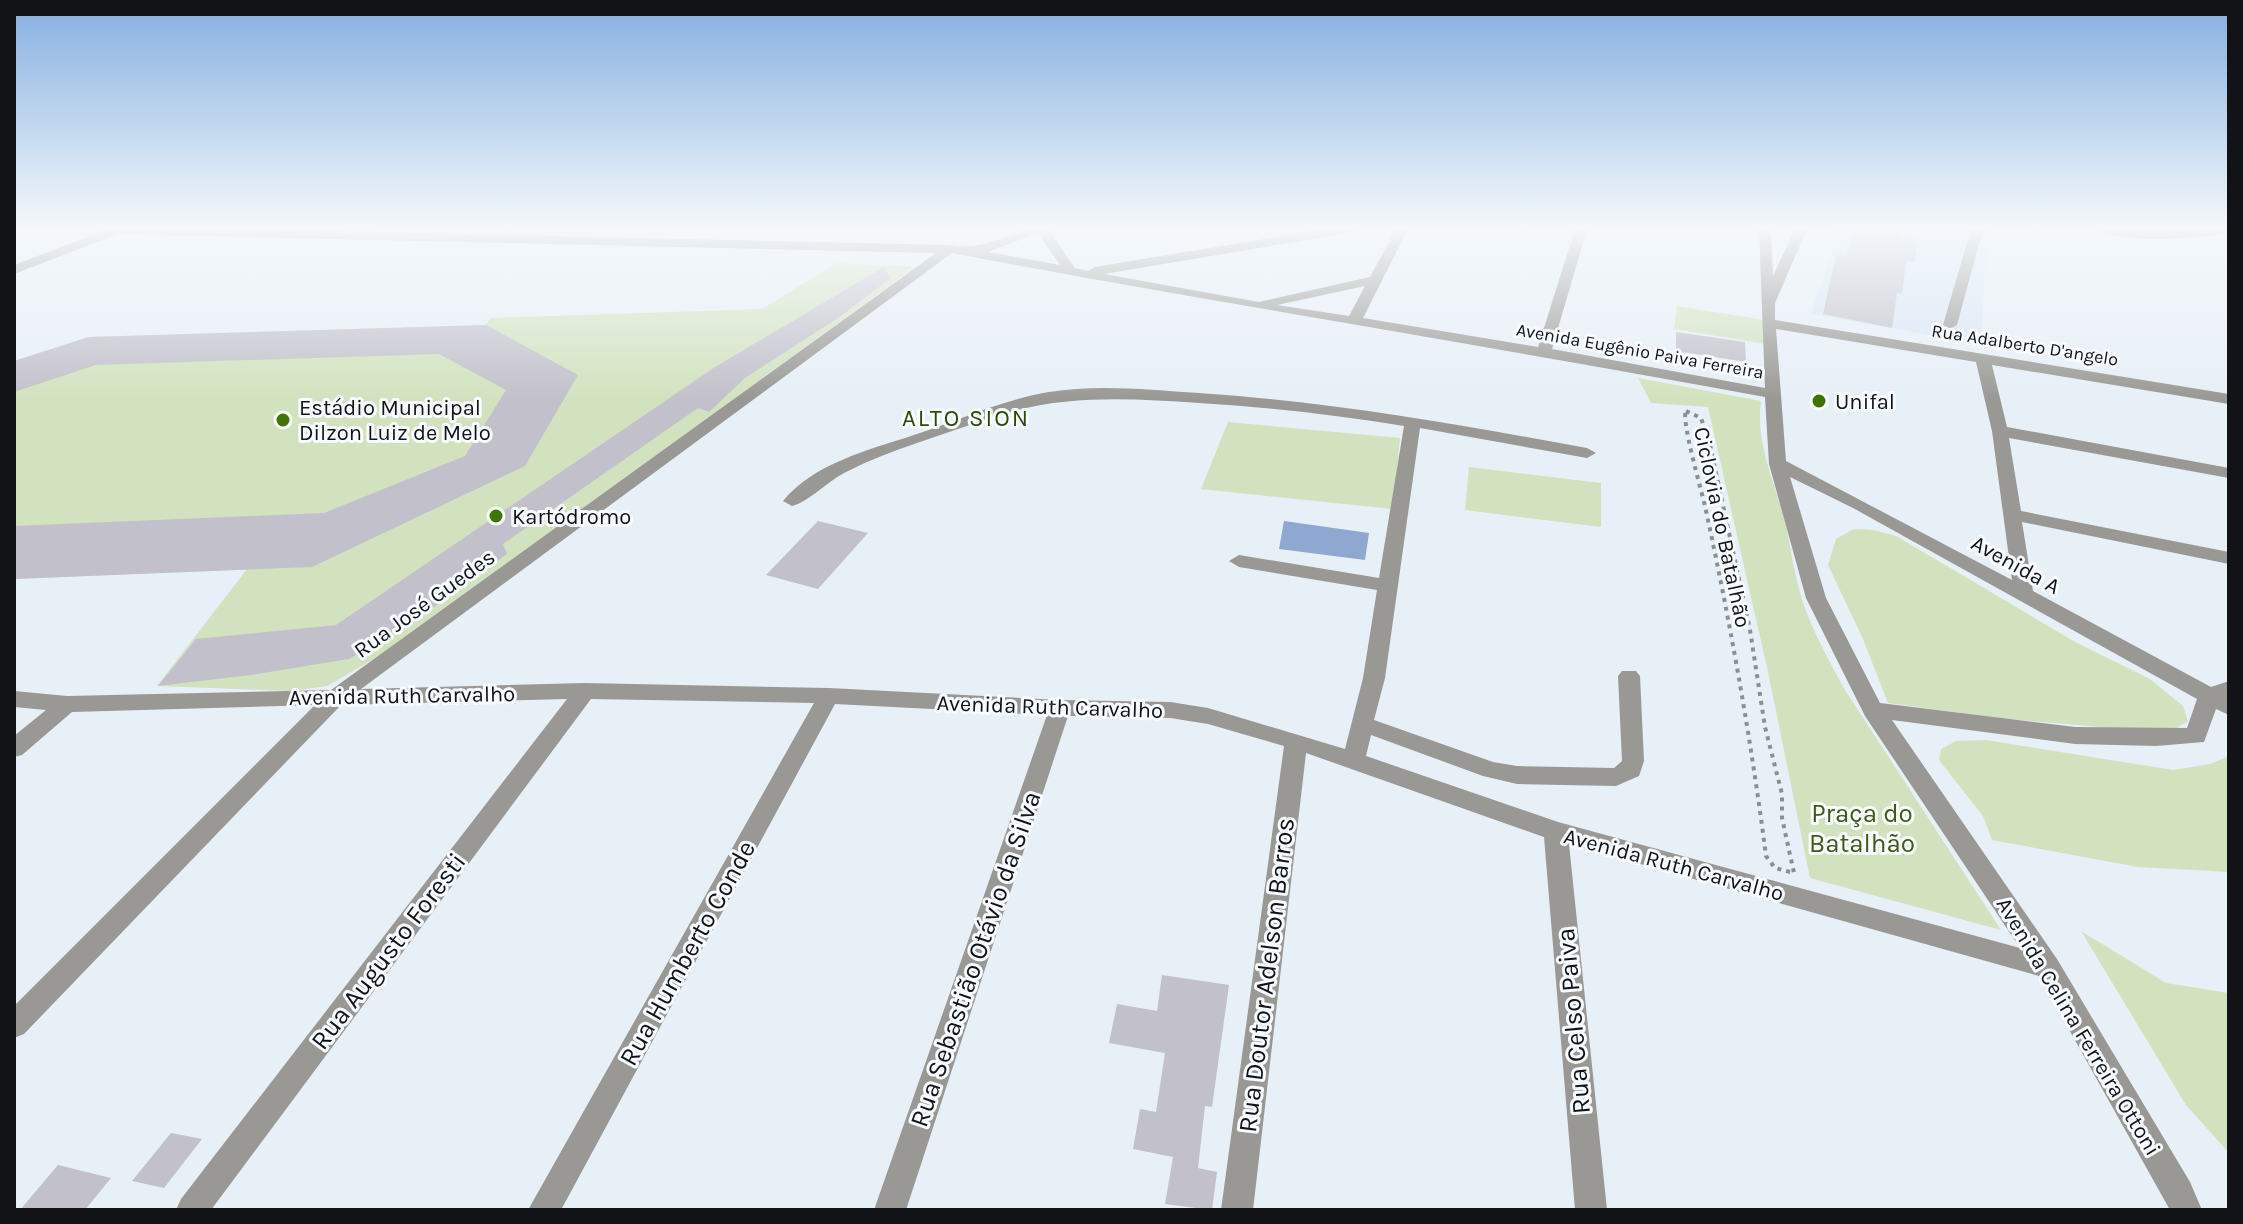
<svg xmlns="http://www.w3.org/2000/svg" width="2243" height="1224" viewBox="0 0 2243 1224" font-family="Karla,sans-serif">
  <rect width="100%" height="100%" fill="#e7eff7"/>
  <path fill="#d9e6f5" d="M1839,229H1987L1981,344L1811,314Z"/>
  <path fill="#d2e2be" d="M837,263L915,267L391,649L327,686L292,691L157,686L247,569L14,579V361L89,337L486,325L491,318L762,309Z
    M1677,306L1764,320L1766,344L1674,329Z
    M1638,378L1761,401C1755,439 1773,480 1784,516C1789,536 1791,556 1796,577C1804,616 1826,655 1845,690L2001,930L1810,878L1768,672L1708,407L1651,403Z
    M1228,422L1400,438L1393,509L1201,489Z
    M1469,467L1601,483V527L1465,510Z
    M1854,529L1873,530L1896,536L2077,643L2150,679L2183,706L2188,721L2172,731L2122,729L1998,718L1888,703L1863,639L1828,565L1836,539Z
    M1986,740L2173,770L2210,764L2229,756V872L2138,867L1992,840L1983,816L1939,760L1941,749L1956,741Z
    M2081,931L2166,983L2229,993V1153L2186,1105Z"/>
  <path fill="#8fa8d1" d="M1284,521L1369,533L1365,560L1279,549Z"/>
  <path fill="#c2c0ca" d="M1851,229H1901L1900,236L1917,239L1915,262L1906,261L1902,294L1897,293L1892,328L1823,314L1836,255L1847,257Z
    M884,267L891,278L841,316L745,378L709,412L698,408L503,544L507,554L437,605L349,659L251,675L158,686L196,639L336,625L715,367Z
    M486,325L578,375L525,466L312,567L14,579V526L324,513L465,456L506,390L439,354L96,365L14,392V361L89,337Z
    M1676,332L1745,342L1746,362L1676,351Z
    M818,521L868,533L818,589L766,575Z
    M1162,975L1229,985L1212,1107L1205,1106L1198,1168L1217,1172L1212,1210L1165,1204L1173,1157L1133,1149L1140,1109L1156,1112L1165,1053L1109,1043L1117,1004L1157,1011Z
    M171,1133L202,1139L164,1188L132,1181Z
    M58,1165L111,1178L85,1210H20Z"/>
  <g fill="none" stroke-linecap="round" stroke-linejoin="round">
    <path stroke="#8a8f95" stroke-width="4" stroke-dasharray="4 5" stroke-linecap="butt" d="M1686,411L1701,418L1710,445L1750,630L1765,727L1782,794V818L1794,873L1775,868L1766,856C1751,739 1730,621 1705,506C1701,489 1681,420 1686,411Z"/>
    <path fill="#999894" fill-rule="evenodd" d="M108,229H238L950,245C989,252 1008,229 1048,229L1075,268L1088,271L1095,267L1325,229H1354L1348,233L1104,274L1259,302L1370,277L1396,229H1408L1363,318L1538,347L1575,229H1587L1552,349L1765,388L1759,229H1771L1773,276L1795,229H1807L1775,303V320L2229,394V404L1992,365L2007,427L2229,468V478L2009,438L2021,511L2229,552V564L2022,522L2033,591L2211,687L2229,681V715L2216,709L2204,742L2156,746L2075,744L1892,720L2057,959L2190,1182L2202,1210H2170L2039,976L1569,844L1607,1210H1575L1544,837L1306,753L1253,1210H1221L1284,746L1208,724L1170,718L1068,716L906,1210H874L1047,715L835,704L561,1210H528L814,703L591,699L211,1210H176L181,1199L567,699L341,705L24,1034L14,1038V1006L315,705L72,712L22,755L14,757V736L46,710L14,707V691L67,696L331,690L936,253L118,234L14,274V265ZM1038,233L1060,265L988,252ZM952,253C1223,304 1495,347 1765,397L1769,464L1806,598L1865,716L2020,948L1558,822L1366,756L1371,735L1483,776L1517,784L1616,786L1639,776L1644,761L1640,676L1636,671H1622L1618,676L1622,761L1614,768L1517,766L1493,762L1374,720L1385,678L1420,428L1587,458L1596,453L1587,448C1457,424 1331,402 1199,393C1150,390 1098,384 1049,392C1001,400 957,421 911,436C868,450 813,464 783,501L792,506C809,502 830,479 848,471C892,449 943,435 990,418C1059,394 1127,398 1199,403C1268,407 1336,415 1404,426L1379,578L1239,555L1229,561L1239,567L1377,590L1363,678L1345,749L1208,708L1170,702L1060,700L829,688L585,683L361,689ZM1365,286L1349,316L1277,305ZM1776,329L1976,362L1992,431L2012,580L1786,461ZM1790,477L1853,508L2197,699L2187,728L2075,727L1880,703L1826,598Z
      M1971,229H1983L1957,325L1950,329L1943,325Z
      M2099,229H2229V233C2201,238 2120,245 2099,229Z"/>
  </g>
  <linearGradient id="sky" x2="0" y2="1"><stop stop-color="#84afdf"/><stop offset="0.57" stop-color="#f4f8fb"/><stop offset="1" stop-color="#f4f8fb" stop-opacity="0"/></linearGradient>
  <rect width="2243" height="400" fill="url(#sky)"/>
  <g fill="#3e7400" stroke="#f8fbff" stroke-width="3">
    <circle cx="1819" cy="401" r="8"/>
    <circle cx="283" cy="420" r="8"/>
    <circle cx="496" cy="516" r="8"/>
  </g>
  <g text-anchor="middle" stroke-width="6" stroke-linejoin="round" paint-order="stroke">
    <g font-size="18" fill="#111316" stroke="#f8fbff">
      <text transform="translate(2025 345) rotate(9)" y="6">Rua Adalberto D'angelo</text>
      <text transform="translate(1640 351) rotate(10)" y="6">Avenida Eugênio Paiva Ferreira</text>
    </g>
    <g font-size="22" fill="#111316" stroke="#f8fbff" text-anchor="start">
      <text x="1835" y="409">Unifal</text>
      <text x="299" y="415">Estádio Municipal<tspan x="299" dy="25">Dilzon Luiz de Melo</tspan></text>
      <text x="512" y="524">Kartódromo</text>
    </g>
    <g font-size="22" fill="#111316" stroke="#f8fbff">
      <text transform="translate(1723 527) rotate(78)" y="8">Ciclovia do Batalhão</text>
      <text transform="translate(2016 564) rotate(29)" y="8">Avenida A</text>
      <text transform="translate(424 603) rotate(-36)" y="8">Rua José Guedes</text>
      <text transform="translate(402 695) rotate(-1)" y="8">Avenida Ruth Carvalho</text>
      <text transform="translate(1050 706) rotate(2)" y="8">Avenida Ruth Carvalho</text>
      <text transform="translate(1674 864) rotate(15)" y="8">Avenida Ruth Carvalho</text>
      <text transform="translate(2079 1026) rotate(59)" y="8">Avenida Celina Ferreira Ottoni</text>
    </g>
    <g font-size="24" letter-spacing="2" fill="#284b08" stroke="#f8fbff">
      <text x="966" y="426">ALTO SION</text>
    </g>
    <g font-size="26" fill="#415917" stroke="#f8fbff">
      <text x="1862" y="822">Praça do<tspan x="1862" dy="30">Batalhão</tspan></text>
    </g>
    <g font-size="26" fill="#111316" stroke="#f8fbff">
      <text transform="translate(388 951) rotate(-53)" y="9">Rua Augusto Foresti</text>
      <text transform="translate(687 953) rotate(-61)" y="9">Rua Humberto Conde</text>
      <text transform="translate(975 959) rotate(-71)" y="9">Rua Sebastião Otávio da Silva</text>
      <text transform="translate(1266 975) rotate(-83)" y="9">Rua Doutor Adelson Barros</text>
      <text transform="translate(1573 1021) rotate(-95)" y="9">Rua Celso Paiva</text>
    </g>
  </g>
  <rect width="2243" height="1224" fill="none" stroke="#111316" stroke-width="32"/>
</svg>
